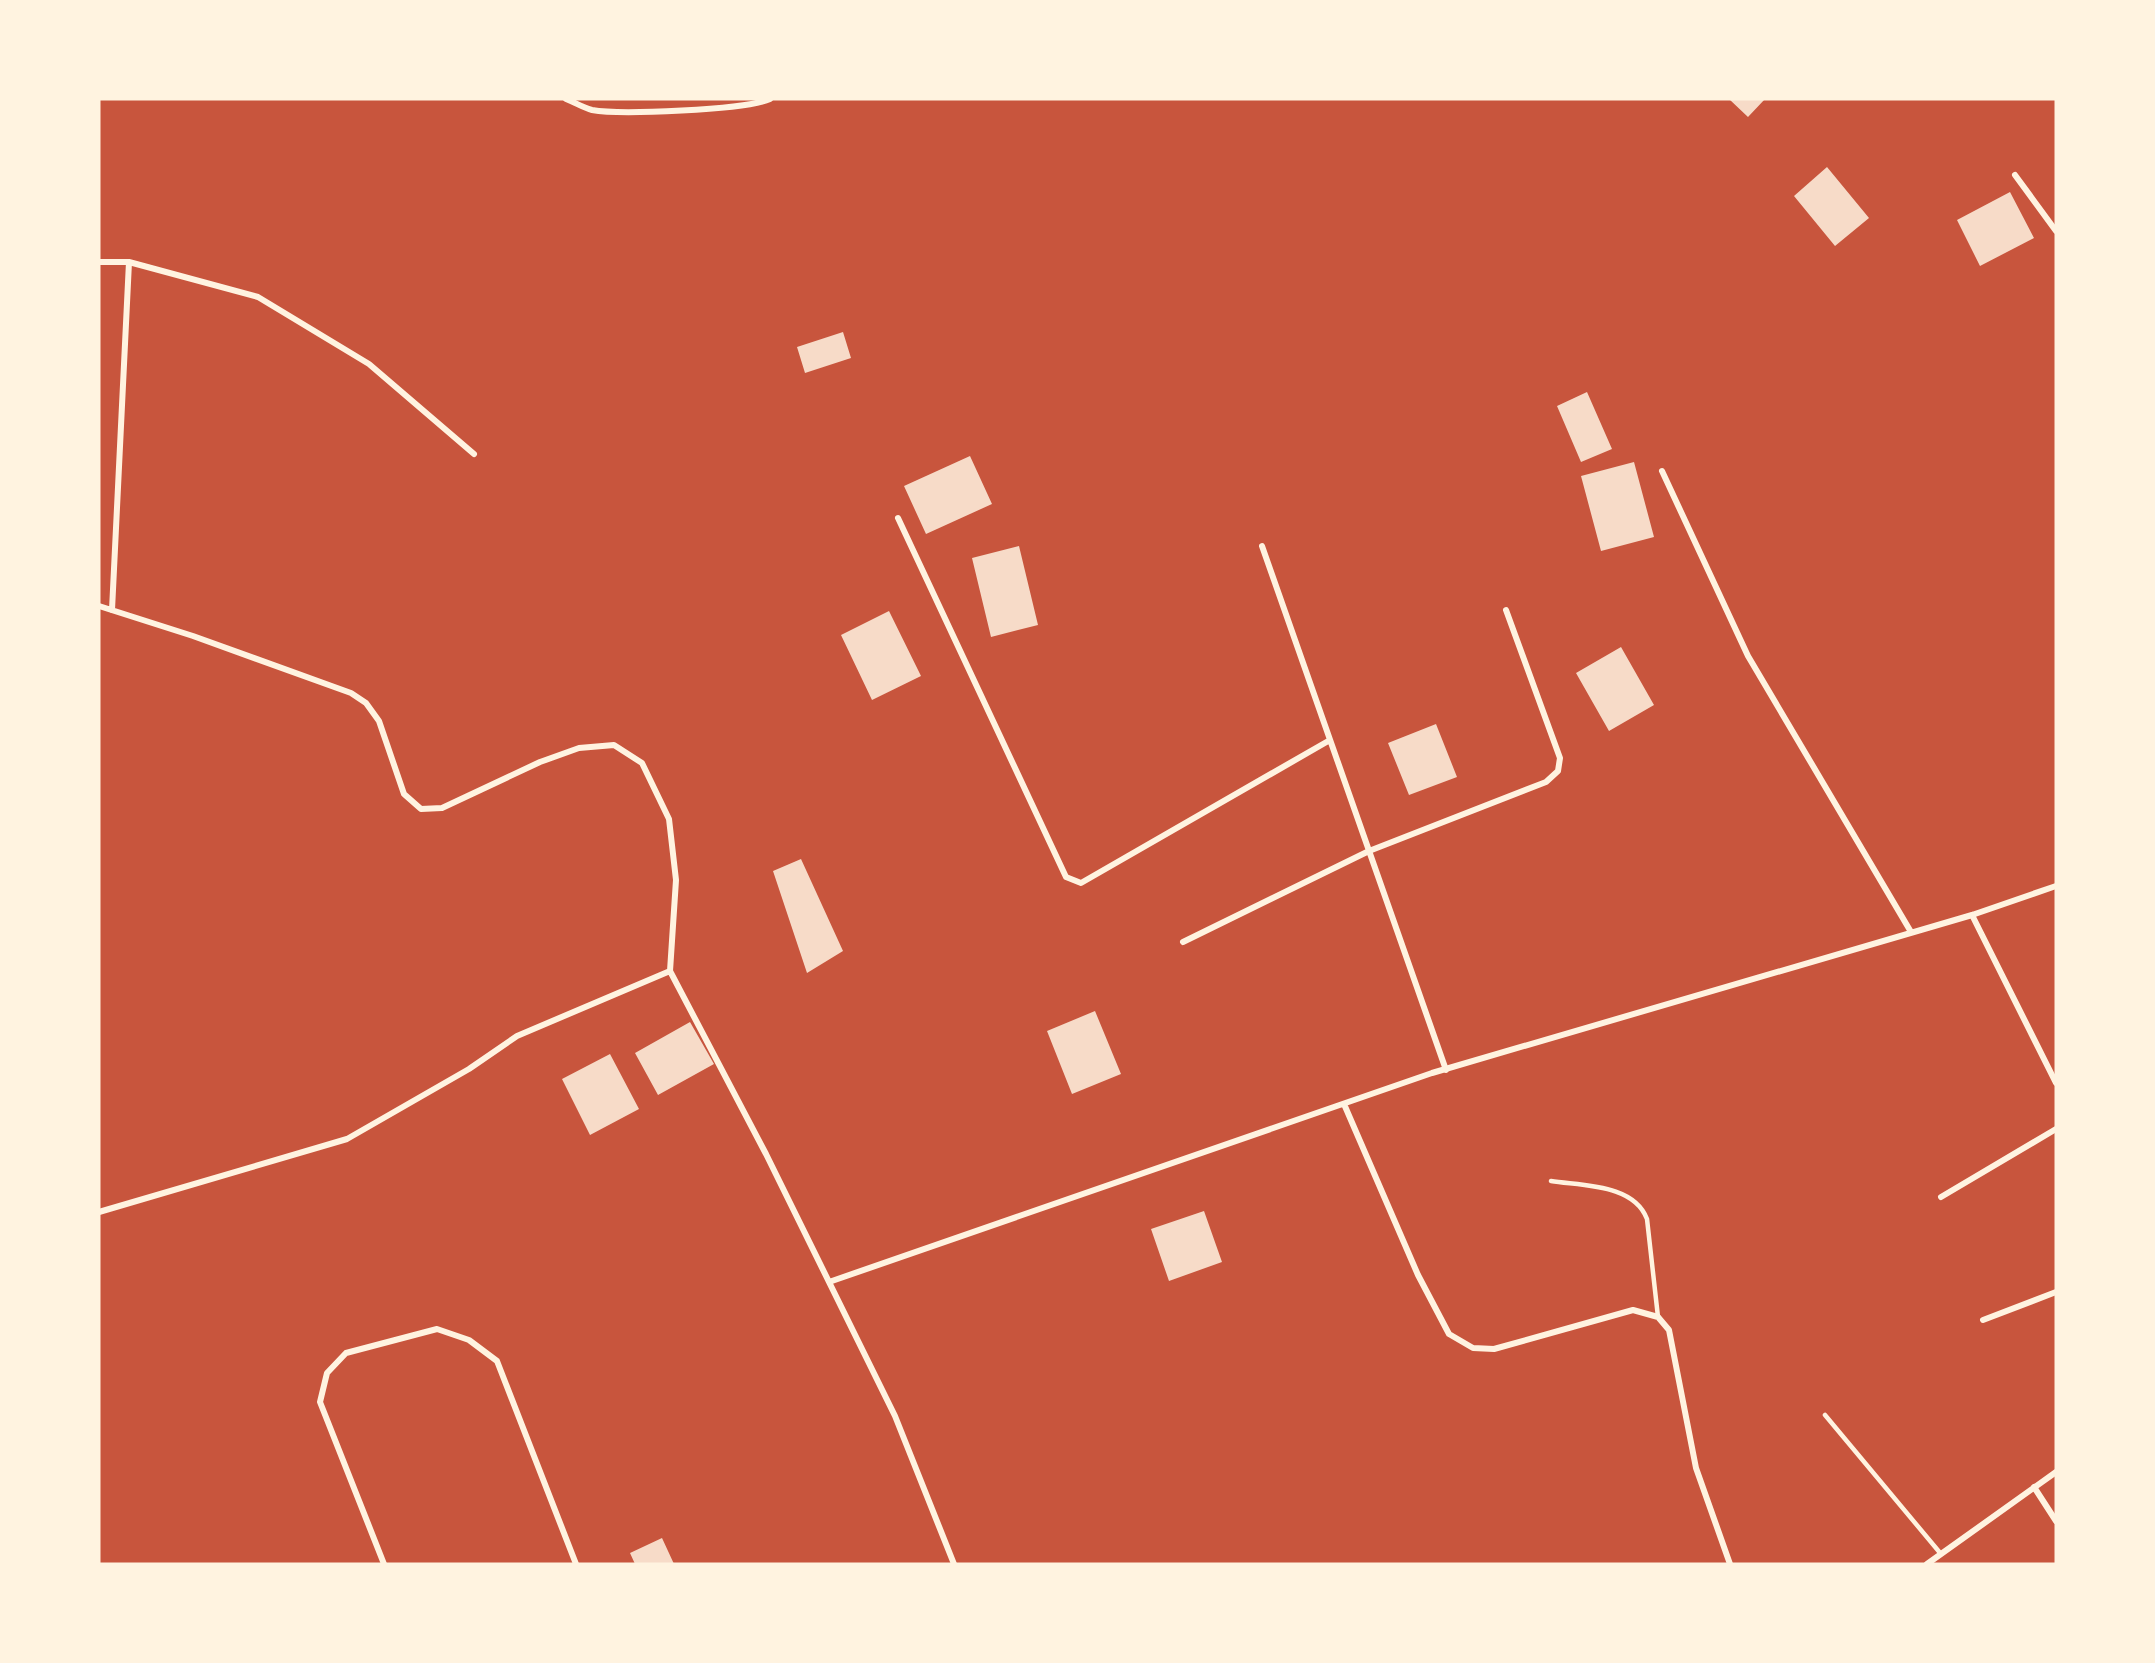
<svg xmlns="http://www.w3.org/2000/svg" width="2155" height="1663" viewBox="0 0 2155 1663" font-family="Raleway,sans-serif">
  <rect width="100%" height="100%" fill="#c8553d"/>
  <path fill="#f7dbc8" d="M1729,99H1765L1748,117Z
    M1827,167L1869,218L1835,246L1794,196Z
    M2010,192L2034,238L1980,266L1957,220Z
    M843,332L851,358L805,373L797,347Z
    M1587,392L1612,449L1581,462L1557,406Z
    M970,456L992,504L926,534L904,486Z
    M1634,462L1654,537L1601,551L1581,476Z
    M1019,546L1038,625L991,637L972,558Z
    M889,611L921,676L872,700L841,635Z
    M1621,647L1654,705L1609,731L1576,673Z
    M1436,724L1457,777L1409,795L1388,743Z
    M801,859L843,951L807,973L773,871Z
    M1095,1011L1121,1074L1072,1094L1047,1031Z
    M690,1022L714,1064L658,1095L635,1053Z
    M610,1054L639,1109L590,1135L562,1079Z
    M1204,1211L1222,1262L1169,1281L1151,1229Z
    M662,1538L674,1564H635L630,1553Z"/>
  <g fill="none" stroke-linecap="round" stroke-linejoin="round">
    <path stroke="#fff3e0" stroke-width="4.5" d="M1551,1181C1583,1186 1634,1184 1647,1219L1658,1317
      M1825,1415L1941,1554"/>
    <path stroke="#fff3e0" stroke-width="6" d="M566,99C574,102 584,108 592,110C619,115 745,110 770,99
      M2015,175L2056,231
      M99,262H129L258,297L369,364L474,454
      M1662,471L1748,656L1911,932
      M898,518L1066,877L1081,883L1330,740
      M1262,546L1446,1070
      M99,606L193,636L351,693L366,703L379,721L404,794L421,809L442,808L540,762L579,748L614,745L642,763L669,819L676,880L670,971
      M112,610L129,262
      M1972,915L2056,1083
      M1183,942L1369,851L1546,782L1558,771L1560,758L1506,610
      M1344,1104L1418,1275L1449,1334L1473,1348L1494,1349L1633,1310L1658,1317L1669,1330L1696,1468L1730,1564
      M1941,1197L2056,1129
      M99,1212L347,1139L469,1069L517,1036L670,971L766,1154L895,1416L954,1564
      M829,1282L1432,1073L1972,915L2056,886
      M1983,1320L2056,1292
      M2034,1487L2056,1521
      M384,1564L320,1402L327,1373L346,1353L437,1329L469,1340L497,1361L576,1564
      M1927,1564L2056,1472"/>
  </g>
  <rect width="2155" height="1663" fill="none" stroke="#fff3e0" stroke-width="201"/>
</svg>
